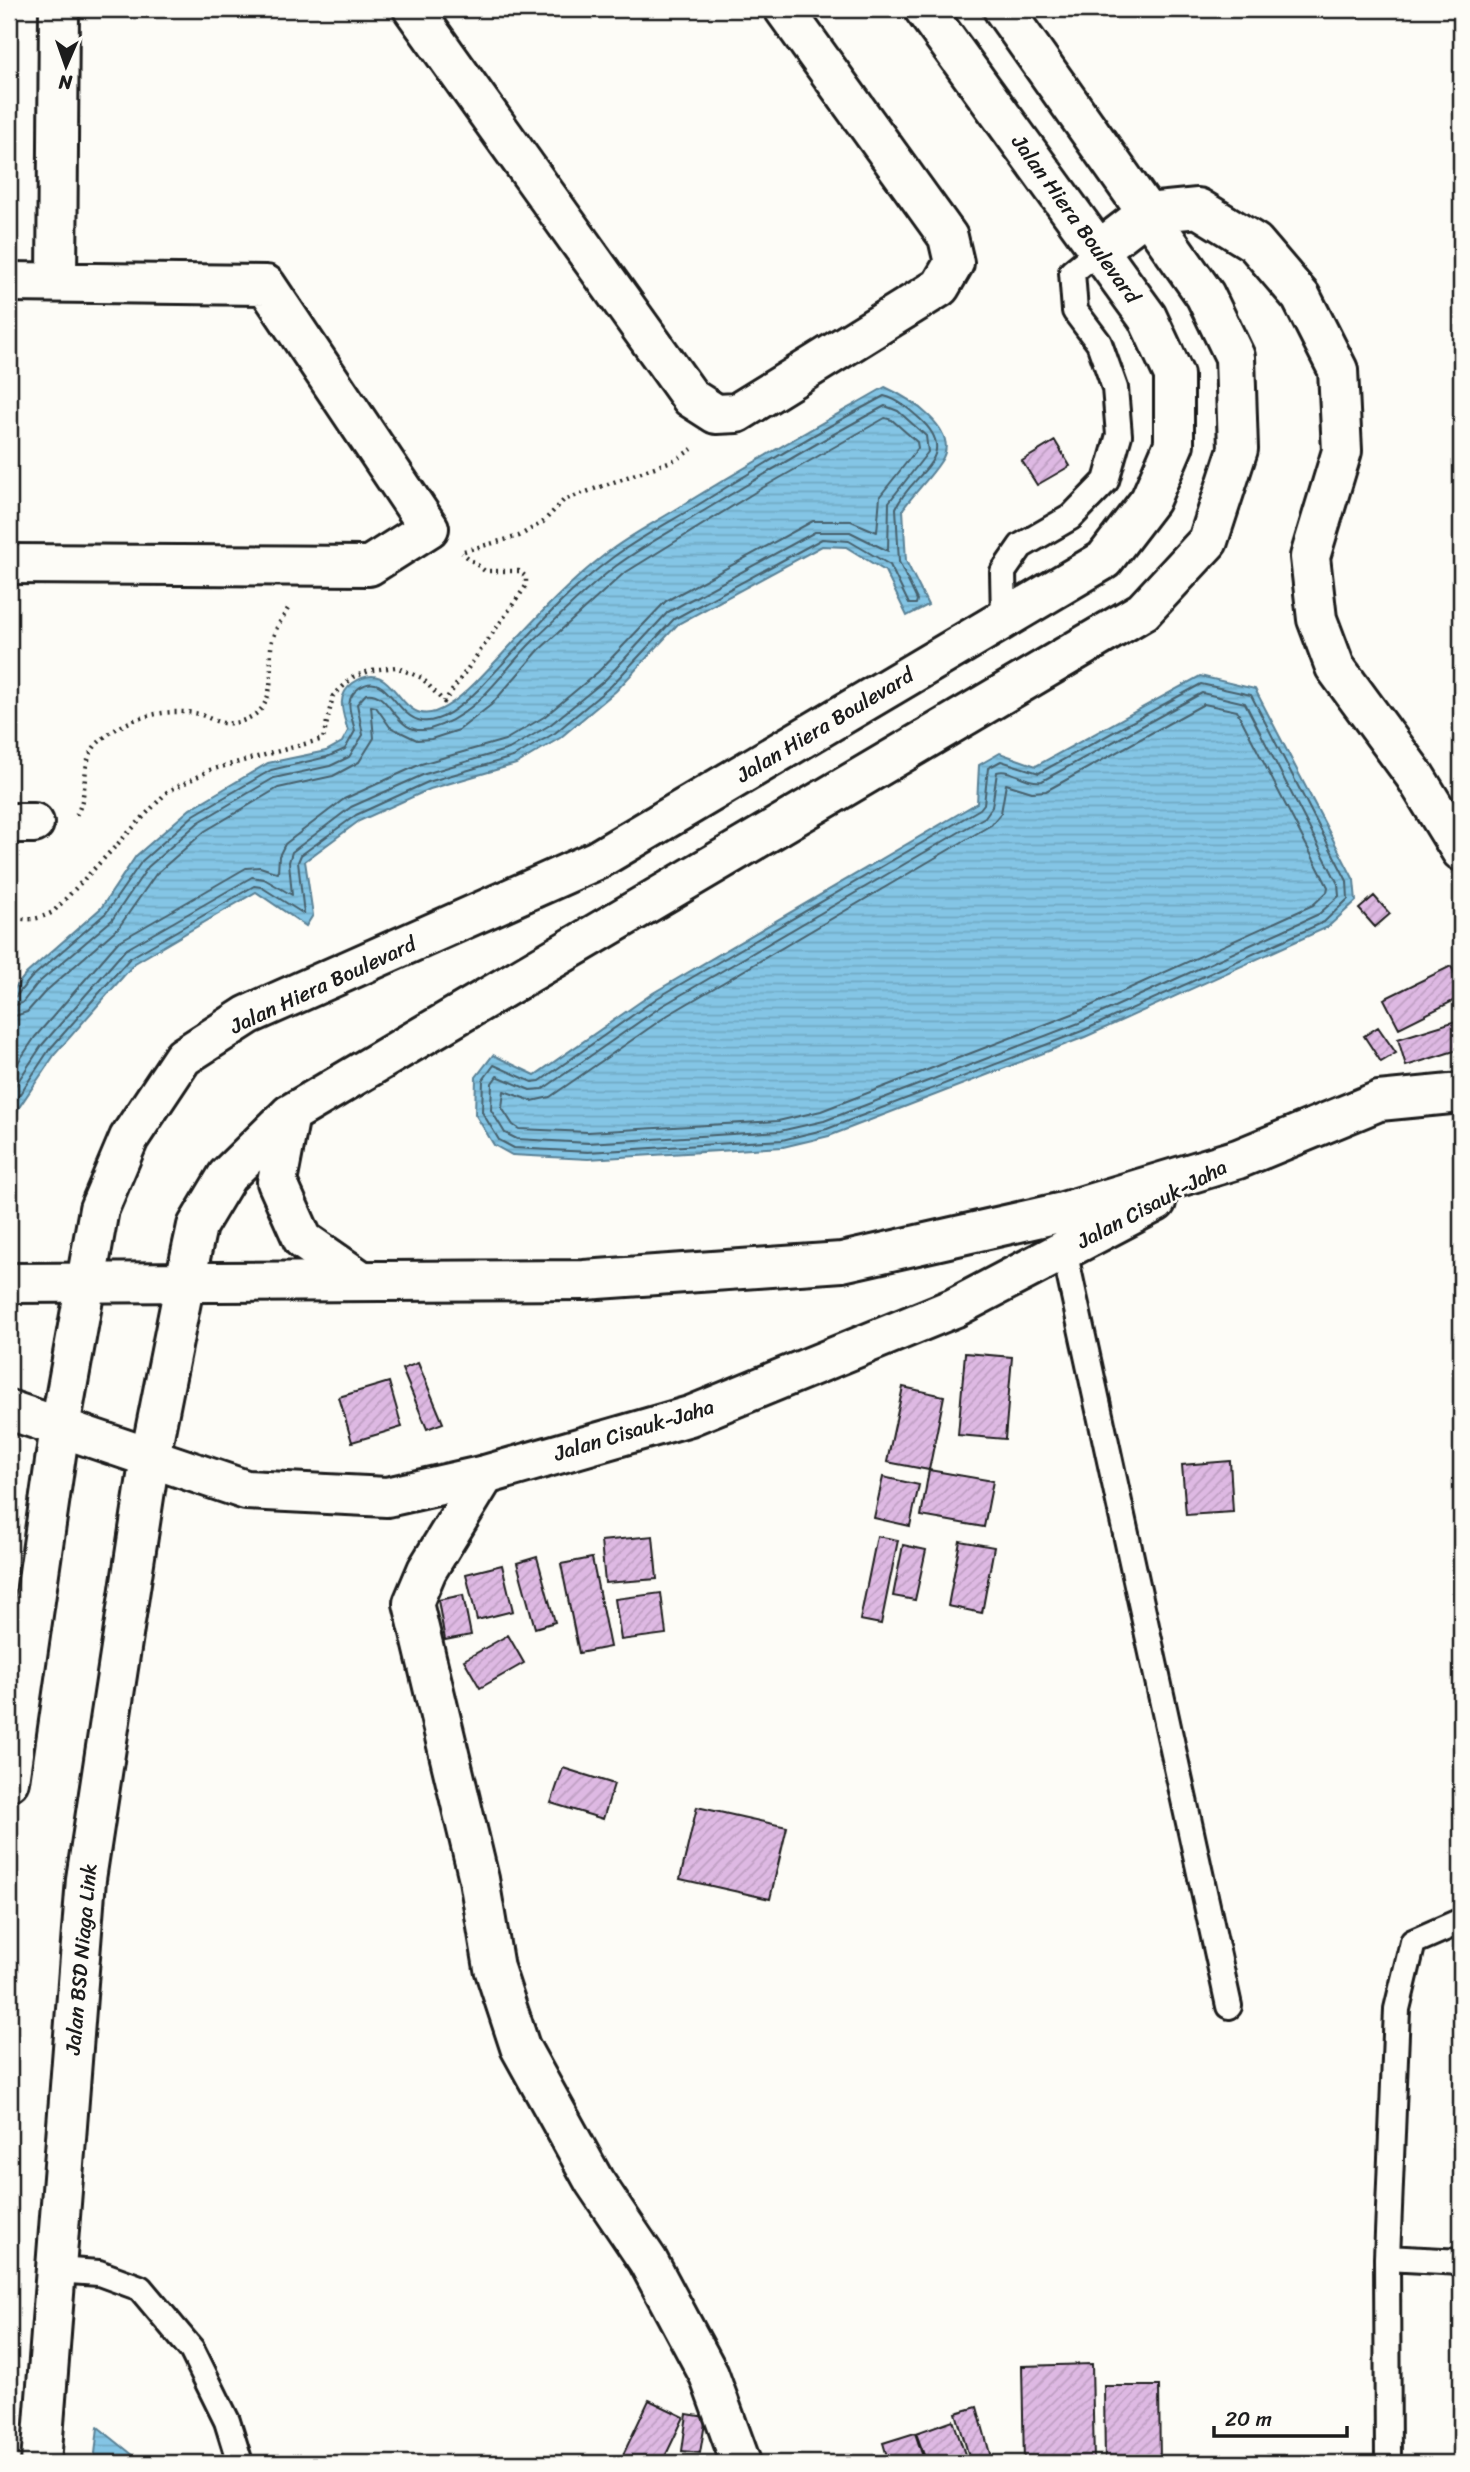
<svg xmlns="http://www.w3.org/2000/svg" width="1470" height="2472" viewBox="0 0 1470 2472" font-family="Sriracha,sans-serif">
  <defs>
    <pattern id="water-rules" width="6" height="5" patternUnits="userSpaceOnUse" patternTransform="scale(1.75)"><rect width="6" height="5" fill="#84c5e5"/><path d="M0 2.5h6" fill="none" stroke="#71a9c4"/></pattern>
    <pattern id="building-hatch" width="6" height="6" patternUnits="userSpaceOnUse" patternTransform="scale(1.75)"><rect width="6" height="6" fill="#deb9e3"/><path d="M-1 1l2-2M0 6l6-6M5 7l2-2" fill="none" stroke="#be9ec2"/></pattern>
  </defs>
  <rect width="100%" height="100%" fill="#fdfcf7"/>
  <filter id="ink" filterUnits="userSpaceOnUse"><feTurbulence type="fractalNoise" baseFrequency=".0143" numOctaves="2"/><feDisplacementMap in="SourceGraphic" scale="14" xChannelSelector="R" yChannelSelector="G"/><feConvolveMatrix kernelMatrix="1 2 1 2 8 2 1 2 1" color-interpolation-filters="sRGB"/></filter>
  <g filter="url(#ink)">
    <path fill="url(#water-rules)" stroke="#5a8195" stroke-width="2" d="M885,387C907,397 962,430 941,461C930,478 915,492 903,509L906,561L928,605L907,616L885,571L846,547L822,546L678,624L616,691L560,738L516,764L430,789L359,821L305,861L313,915L306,926L256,892L135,963L55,1054L18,1109L9,1144V995L26,974L101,908L136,856L190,809L268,763L326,751L342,742L348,731C343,713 335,696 353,683C390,658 395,707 421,713C439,717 463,695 475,683C518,639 557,591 607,553C630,535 658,521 683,505C749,464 817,426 885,387Z
      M1200,676L1255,689L1354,880L1356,901L1328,927L1085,1037L829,1136L783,1147L588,1159L512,1155L494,1145L475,1114L476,1077L493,1055L535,1075L653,993L977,803L979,765L1000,753L1036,766Z
      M98,2427L139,2460L143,2463H94Z"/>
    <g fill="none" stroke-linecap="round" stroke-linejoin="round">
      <path stroke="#46606c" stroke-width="2" d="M1201,684L1251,695L1347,881L1348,899L1324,922L1082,1031L827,1129L782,1140L588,1152L514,1148L499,1140L482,1112L483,1080L494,1065L532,1082L540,1081L657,998L980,809L984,804L988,768L1001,761L1039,773Z
        M1202,693L1245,703L1338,884L1339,896L1319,914L1079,1023L824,1121L780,1131L588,1143L517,1139L505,1133L491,1110L492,1083L497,1076L530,1090L543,1089L662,1006L985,817L992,807L997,772C1012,768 1026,784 1042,781Z
        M1204,704L1237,711L1328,887L1327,892L1313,905L1075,1013L821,1111L778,1121L588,1132L519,1129L513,1125L502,1108L504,1091L532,1101L550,1097L668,1015L991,825L1001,813L1006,784L1032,792L1046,791Z
        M9,999L16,996L31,978L106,913L142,861L194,815L271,770L327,757L345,749L355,731C352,715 342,700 359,688C387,669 394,716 422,721C442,724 467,701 480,688C522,644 562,595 612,558C637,539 666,524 693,508C755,469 819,431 884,396C899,400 909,409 920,419C962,457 911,473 896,508L899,562L917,600L916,604H909L890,565L849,541L822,539L674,619L611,686L555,733L513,757L428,782L356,815L301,855L298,862L304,914L261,887L254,886L130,958L49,1050L12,1106L9,1117
        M9,1007L22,1003L37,984L112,920L148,867L199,822L274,778L330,766L349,757L363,735L357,704L366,694C392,690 394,738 430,729C478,716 500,673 533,641C560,616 587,588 616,566C641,547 670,532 697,515C759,477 821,440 885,406L898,411L926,436L928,452L889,502L888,551L850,532H815L668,612L605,680L550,725L509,749L425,774L351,807L292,852L289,862L292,895L264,879L252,877L125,950L42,1045L9,1095
        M9,1018L27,1012L45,992L119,927L156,874L205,831L278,788L333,776L359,762L374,738L371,706L376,707L390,727L417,740L431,739L459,730L491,705L539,650L623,574L757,491L885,418L892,420L917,442L918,448L880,496L877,532L851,521H813L666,601L598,672L544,717L505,740L421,764L344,799L285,844L279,856L278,873L260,867L246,868L118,942L35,1037L9,1076"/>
    </g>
    <path fill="url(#building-hatch)" stroke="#1c1c1c" stroke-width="2" d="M1055,441L1070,466L1037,485L1022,461Z
      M1374,896L1390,914L1375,927L1359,909Z
      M1451,966L1461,986V997L1399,1028L1384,999Z
      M1459,1020L1461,1049L1406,1066L1398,1039Z
      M1378,1027L1396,1053L1381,1062L1364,1036Z
      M965,1353L1012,1357L1005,1439L958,1435Z
      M418,1363L443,1423L427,1429L402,1369Z
      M389,1382L402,1427L352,1442L339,1397Z
      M903,1387L944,1396L929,1470L887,1462Z
      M1230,1461L1233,1512L1186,1515L1182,1465Z
      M929,1470L993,1481L984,1527L921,1516Z
      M883,1477L919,1485L910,1526L874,1518Z
      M653,1536L657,1579L605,1583L601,1541Z
      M877,1536L898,1540L881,1624L860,1620Z
      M960,1541L994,1547L982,1613L948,1606Z
      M903,1545L926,1550L915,1600L893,1596Z
      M537,1557L555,1622L535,1628L517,1563Z
      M592,1558L610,1647L579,1653L561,1564Z
      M502,1565L513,1611L477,1620L466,1574Z
      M661,1593L666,1634L621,1640L615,1599Z
      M463,1595L471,1635L445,1640L438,1600Z
      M508,1635L524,1663L480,1688L464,1660Z
      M563,1768L614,1784L603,1819L551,1803Z
      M697,1807L787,1827L770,1899L680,1879Z
      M1092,2364L1094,2463H1024L1022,2366Z
      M1104,2386H1159L1160,2463H1105Z
      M649,2400L684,2417L662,2463H629L621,2459Z
      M977,2407L992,2461L984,2463H971L956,2413Z
      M687,2414L706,2417L700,2453L682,2451Z
      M953,2420L968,2463H927L916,2433Z
      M915,2433L925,2463H889L883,2443Z
      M880,2456L882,2463H858Z"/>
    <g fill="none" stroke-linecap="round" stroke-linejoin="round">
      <defs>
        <path id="lane" d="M1004,619L1003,572L1021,546L1071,517L1106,481L1119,435L1115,388L1099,343L1075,311L1072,272L1099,250
          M1064,1250L1229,2006
          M1387,2258L1461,2262
          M55,2270L99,2273L140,2288L192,2350L227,2421L240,2463
          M1388,2463L1387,2258L1397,2009L1413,1942L1461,1921"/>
        <path id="street" d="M413,9L691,398L716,414L737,413L940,287L954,263L948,237L784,9
          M1099,250L1147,213L1198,208L1255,243L1301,297L1338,370L1342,451L1310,557L1317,619L1335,667L1415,776L1461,851
          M9,282L266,285L429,528L369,566L9,564
          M57,282L59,9
          M9,823H34
          M290,1114L277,1182L303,1240L362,1281
          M185,1281L197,1226L227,1176L290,1114L1143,611L1208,541L1238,449L1235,357L1205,295L1003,9
          M86,1282L99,1209L129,1138L183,1057L248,1015L597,860L1104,560L1150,500L1174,444V375L1147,317L924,9
          M485,1475L427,1570L413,1603L479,1879L494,1968L520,2047L594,2181L648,2261L709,2375L741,2463
          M9,1781L60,1427
          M41,2463L86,1879L150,1457"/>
        <path id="secondary" d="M60,1427L86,1282
          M150,1457L185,1281"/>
        <path id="primary" d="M9,1283L584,1280L842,1262L1063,1212L1238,1159L1379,1101L1461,1093
          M9,1410L246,1490L387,1497L485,1475L690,1416L954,1308L1156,1202"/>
      </defs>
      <use href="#lane" stroke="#1c1c1c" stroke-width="30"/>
      <use href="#street" stroke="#1c1c1c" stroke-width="44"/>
      <use href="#secondary" stroke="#1c1c1c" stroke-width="44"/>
      <use href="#primary" stroke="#1c1c1c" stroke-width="44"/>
      <path stroke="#1c1c1c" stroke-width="4.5" stroke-dasharray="2 5" stroke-linecap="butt" d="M464,551L519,536L543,522L564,500L677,459L692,449
        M76,815C90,793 79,765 96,745C120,720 160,708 194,713C204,714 213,722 224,723C236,725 254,718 262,708C276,688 268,663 272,640C275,629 283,617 289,607
        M9,915C26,922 37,920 53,912L167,792L210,770L323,739L333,696L353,677L372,670L396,667L422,678L444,702L526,586V577L519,571H485L462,553"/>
      <use href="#lane" stroke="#fdfcf7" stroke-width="24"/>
      <use href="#street" stroke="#fdfcf7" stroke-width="38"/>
      <use href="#secondary" stroke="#fdfcf7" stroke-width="38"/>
      <use href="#primary" stroke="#fdfcf7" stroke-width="38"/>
    </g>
  </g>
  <g text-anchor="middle" stroke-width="5" stroke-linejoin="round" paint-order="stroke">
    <g font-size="21" fill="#1c1c1c" stroke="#fdfcf7">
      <text transform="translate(1076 219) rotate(54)" y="7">Jalan Hiera Boulevard</text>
      <text transform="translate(825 725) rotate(-31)" y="7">Jalan Hiera Boulevard</text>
      <text transform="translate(323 985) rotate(-25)" y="7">Jalan Hiera Boulevard</text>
      <text transform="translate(1152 1204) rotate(-28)" y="7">Jalan Cisauk-Jaha</text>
      <text transform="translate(634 1430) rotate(-17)" y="7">Jalan Cisauk-Jaha</text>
      <text transform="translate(81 1959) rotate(-85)" y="7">Jalan BSD Niaga Link</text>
    </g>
  </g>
  <rect width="1470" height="2472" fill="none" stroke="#fdfcf7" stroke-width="35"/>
  <rect x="18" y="18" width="1435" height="2437" fill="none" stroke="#1c1c1c" stroke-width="2.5" filter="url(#ink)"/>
  <g transform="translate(66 66) rotate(182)" stroke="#fdfcf7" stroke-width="5" paint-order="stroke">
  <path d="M0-5L12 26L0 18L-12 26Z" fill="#1c1c1c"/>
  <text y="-10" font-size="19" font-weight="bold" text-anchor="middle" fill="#1c1c1c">N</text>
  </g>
  <path d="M1214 2426v10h133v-10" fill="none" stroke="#1c1c1c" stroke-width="3.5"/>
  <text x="1225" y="2426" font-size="21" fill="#1c1c1c" stroke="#fdfcf7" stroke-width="5" paint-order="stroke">20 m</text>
</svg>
